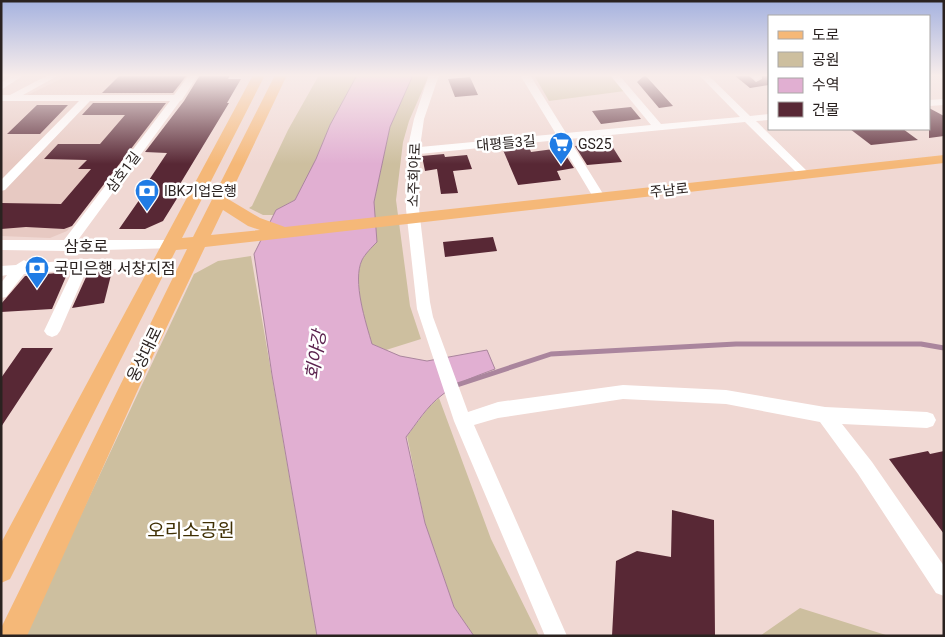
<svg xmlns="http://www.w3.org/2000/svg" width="945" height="637" viewBox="0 0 945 637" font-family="Roboto,'Noto Sans KR',sans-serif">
  <rect width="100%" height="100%" fill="#f0d8d3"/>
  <path fill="#e7c9c2" d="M69,75H190L173,99L67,231L50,238L1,236V101H15Z"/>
  <path fill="#cdbf9f" d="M319,75H357L330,125L316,159L295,200L276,210L274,215H263L249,208L252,206L288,130Z
    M413,75H429L409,121L403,142L396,200L410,306L421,339L386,350L372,344C366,323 352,281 362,260C365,254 372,247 376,242L374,202L390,127Z
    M534,75H611L625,91L549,101Z
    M251,256L317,636H24L194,274L218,261Z
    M439,398L491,539L539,636H474L454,607L425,523L407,436L429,407Z
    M800,608L889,636H760Z"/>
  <path fill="#e1afd2" stroke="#aa859d" d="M357,75H413L390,127L374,202L377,242C372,247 365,254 362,260C352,281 366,323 372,344L400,356L427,361L487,350L495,369C477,376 457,382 442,395C427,406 417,423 406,437L425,523L454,607L474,636H317L272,375L254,254L276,210L295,200L316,159L330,125Z"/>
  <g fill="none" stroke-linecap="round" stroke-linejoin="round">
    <path stroke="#aa859d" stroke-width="5" d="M454,386L551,354L736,344H921L944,348"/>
  </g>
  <path fill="#582835" d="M120,75H187L173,93H102Z
    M200,75H230L228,79H241L227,103H229L180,184H186L163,221L145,229H119L142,196L149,183H147L167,153L145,152L184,101Z
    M645,75L673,106L659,108L637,82Z
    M734,75H748L756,82L762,79V75H769V85L750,88Z
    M470,77L478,95L455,97L448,79Z
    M93,103H166L72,226L64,229L26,227L1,229V203L61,204L91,169H78L87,160L44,159L58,144H100L125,115H82Z
    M37,105H68L40,134H7Z
    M631,107L641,119L601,124L592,111Z
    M929,108L944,116V136L929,138Z
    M850,129H903L918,140L871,145Z
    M607,138L622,162L587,165L575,146L588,144L586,140Z
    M529,147L531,152L561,148L574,168L557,171L561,180L518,185L503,150Z
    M444,154L445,157L467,155L472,169L453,171L458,193L441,194L437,169L425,171L422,156Z
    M493,237L497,251L445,257L443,242Z
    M106,271H112L104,303L72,308L87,275Z
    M68,272L52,309L1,312V304L25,276Z
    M22,348H53L1,427V378Z
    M928,451L930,454L944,451V534L889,459Z
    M672,510L714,520L715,636H612L616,561L637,551L671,557Z"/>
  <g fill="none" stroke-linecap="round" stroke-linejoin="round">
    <path fill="#fff" fill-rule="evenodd" d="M13,75H24L1,90V83Z
      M48,75H59L23,95H174L189,75H198L182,100L180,101L78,240H171L176,242L178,245L176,248L67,251L1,250V240H64L170,101H90L5,190L1,191V180L79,101H1V95H10Z
      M429,75H439L424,119L420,147L556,134L520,75H530L566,133L651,125L610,75H619L661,124L740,117L699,75H708L750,116L769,114V120L756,121L809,173L811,175L809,177H801L745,122L569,139L605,197L599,201L593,197L559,140L419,154V209L430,302L433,317L468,412L498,402L623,385L726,390L825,407L927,412L933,414L936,420L933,426L927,428L842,424L872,462L944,566V596L936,593L858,474L820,422L726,404L623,399L498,418L474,425L567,636H545L454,421L417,309L406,209L407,151L414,119Z
      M750,75H759L761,77L756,80Z
      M938,75H944V79Z
      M944,99V105L929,106V100Z
      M82,259L161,260L166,262L168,265L166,268L161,270L87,269L60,331L57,335L52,337L47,335L44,331L73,270L24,274L6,297L1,298V283L7,275L1,276V266L16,265L24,260L30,264Z"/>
    <path fill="#f5b878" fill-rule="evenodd" d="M253,75H265L182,238L193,237L275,75H287L228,199L260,218L285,227L944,155V163L205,247L154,354L27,636H1L2,626L187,249L176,250L10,579L1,583V543ZM223,210L248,226L260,230L211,235Z"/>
  </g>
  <linearGradient id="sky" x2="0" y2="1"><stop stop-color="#a5b2df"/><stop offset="0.46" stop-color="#f8edeb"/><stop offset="1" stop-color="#f8edeb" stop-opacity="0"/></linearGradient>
  <rect width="945" height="164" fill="url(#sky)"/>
  <defs>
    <symbol id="supermarket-pin" viewBox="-11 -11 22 30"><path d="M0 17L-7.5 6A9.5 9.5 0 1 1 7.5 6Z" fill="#207ce5" stroke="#fff"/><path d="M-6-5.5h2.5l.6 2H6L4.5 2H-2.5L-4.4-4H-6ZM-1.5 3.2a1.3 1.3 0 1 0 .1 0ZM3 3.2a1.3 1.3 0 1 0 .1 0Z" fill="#fff"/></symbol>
    <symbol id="bank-pin" viewBox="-11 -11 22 30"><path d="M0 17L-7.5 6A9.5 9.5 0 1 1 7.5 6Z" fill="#207ce5" stroke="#fff"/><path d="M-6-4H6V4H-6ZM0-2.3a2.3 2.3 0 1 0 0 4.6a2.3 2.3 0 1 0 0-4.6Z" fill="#fff"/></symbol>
  </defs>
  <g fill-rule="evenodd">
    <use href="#supermarket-pin" x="547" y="130" width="28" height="38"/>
    <use href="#bank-pin" x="133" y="177" width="28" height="38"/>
    <use href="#bank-pin" x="23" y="254" width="28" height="38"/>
  </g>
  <g text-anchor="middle" stroke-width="5" stroke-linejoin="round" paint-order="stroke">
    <g font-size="14" fill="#2a2220" stroke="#fff">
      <text transform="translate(506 143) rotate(-5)" y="5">대평들3길</text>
      <text transform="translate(123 172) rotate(-53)" y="5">삼호1길</text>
      <text transform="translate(414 175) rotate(-88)" y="5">소주회야로</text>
      <text transform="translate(669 190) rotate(-6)" y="5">주남로</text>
    </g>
    <g font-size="14" fill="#2a2220" stroke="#fff" text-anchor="start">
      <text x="578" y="149">GS25</text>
      <text x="164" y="196">IBK기업은행</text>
    </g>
    <g font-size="16" fill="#2a2220" stroke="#fff">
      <text x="86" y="252">삼호로</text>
      <text transform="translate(144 354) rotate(-64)" y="6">웅상대로</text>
    </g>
    <g font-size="16" fill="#2a2220" stroke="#fff" text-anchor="start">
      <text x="54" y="274">국민은행 서창지점</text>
    </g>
    <g font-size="18" font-style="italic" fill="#5c234f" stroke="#fff">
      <text transform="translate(316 355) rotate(-81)" y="6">회야강</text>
    </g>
    <g font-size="19" fill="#3f2f03" stroke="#fff">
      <text x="191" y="537">오리소공원</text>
    </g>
  </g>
  <rect width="945" height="637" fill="none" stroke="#2a2220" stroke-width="5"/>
  <rect x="768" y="15" width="162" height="115" fill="#ffffff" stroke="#aaa7a6"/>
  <rect x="778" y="31" width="25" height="8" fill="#f5b878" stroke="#aaa7a6"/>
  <text x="812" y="40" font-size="15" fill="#2a2220">도로</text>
  <rect x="778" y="52" width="25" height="15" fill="#cdbf9f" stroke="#aaa7a6"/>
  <text x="812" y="65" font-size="15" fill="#2a2220">공원</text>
  <rect x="778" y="78" width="25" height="15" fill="#e1afd2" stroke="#aaa7a6"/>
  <text x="812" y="90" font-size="15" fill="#2a2220">수역</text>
  <rect x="778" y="102" width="25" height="15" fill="#582835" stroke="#aaa7a6"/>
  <text x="812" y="115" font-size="15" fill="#2a2220">건물</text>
</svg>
